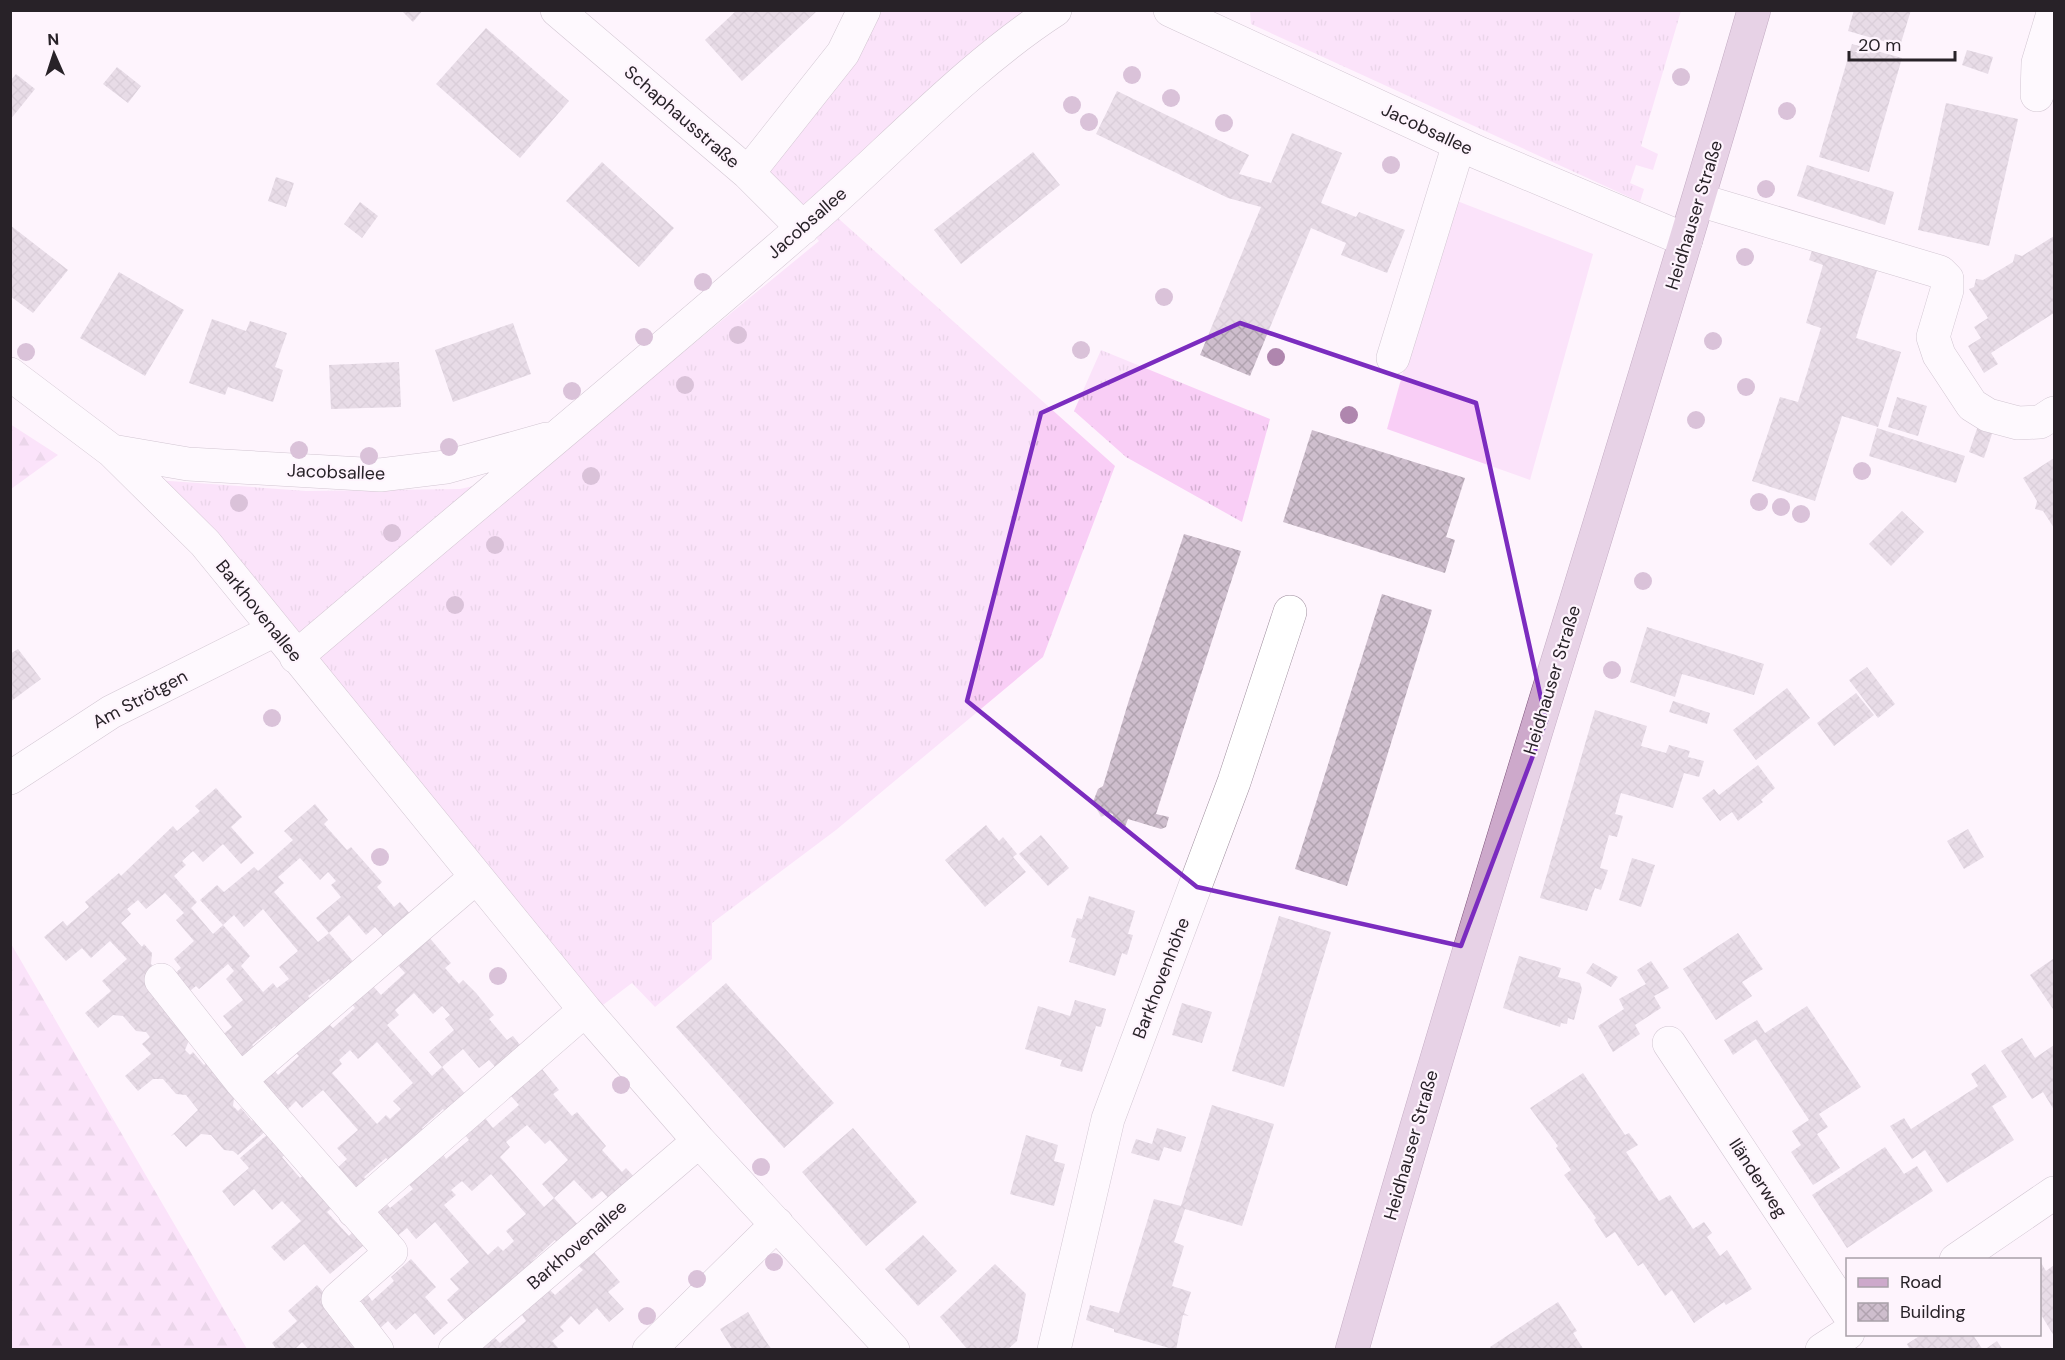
<svg xmlns="http://www.w3.org/2000/svg" width="2065" height="1360" viewBox="0 0 2065 1360" font-family="'DM Sans',sans-serif">
  <defs>
    <pattern id="grass-tufts" width="24" height="20" patternUnits="userSpaceOnUse" patternTransform="scale(1.5)"><rect width="24" height="20" fill="#f9cef6"/><path d="M3 7l-1-3M5 7V3M7 7l1-3M15 17l-1-3M17 17v-4M19 17l1-3" fill="none" stroke="#d5b1d3"/></pattern>
    <pattern id="forest-firs" width="22" height="20" patternUnits="userSpaceOnUse" patternTransform="scale(1.5)"><rect width="22" height="20" fill="#f9cef6"/><path d="M5 1l3.5 6h-7zM16 11l3.5 6h-7z" fill="#d5b1d3"/></pattern>
    <pattern id="building-cross-hatch" width="8" height="8" patternUnits="userSpaceOnUse" patternTransform="scale(1.5)"><rect width="8" height="8" fill="#cebecd"/><path d="M0 0l8 8M0 8l8-8" fill="none" stroke="#b1a3b0"/></pattern>
  </defs>
  <rect width="100%" height="100%" fill="#fef4fd"/>
  <path fill="url(#grass-tufts)" d="M870,11H1053L828,202L839,219L1115,466L1043,657L836,830L712,923V959L655,1007L632,983L591,1014L156,480L306,491L460,489L515,477L565,449L819,241L754,173Z
    M1250,11H1681L1641,146L1658,154L1653,170L1636,165L1630,183L1644,189L1640,202L1251,24Z
    M1101,350L1270,419L1242,522L1126,457L1074,411Z"/>
  <path fill="url(#forest-firs)" d="M10,424L58,455L11,489H10Z
    M10,942L247,1349H11Z"/>
  <path fill="#f9cef6" d="M1452,199L1593,254L1530,480L1387,429Z"/>
  <path fill="url(#building-cross-hatch)" fill-rule="evenodd" d="M401,10H423L413,22Z
    M737,10H818L742,81L705,40Z
    M1854,10H1911L1900,46L1848,31Z
    M486,28L569,101L520,158L436,84Z
    M1852,44L1902,58L1869,172L1819,157Z
    M1967,50L1993,57L1988,74L1962,65Z
    M117,67L141,86L128,103L103,84Z
    M16,74L35,89L10,120V81Z
    M1117,91L1249,155L1239,174L1271,183L1292,133L1342,153L1321,203L1356,217L1359,212L1405,230L1387,273L1341,255L1346,243L1311,228L1250,376L1200,355L1261,207L1228,198L1096,134Z
    M1946,103L2018,119L1989,246L1918,230Z
    M1033,152L1060,185L961,264L934,230Z
    M602,162L674,228L639,267L566,201Z
    M1807,165L1894,192L1885,225L1797,196Z
    M276,177L294,183L286,207L268,201Z
    M360,202L378,216L362,238L344,224Z
    M10,225L68,270L33,313L10,296Z
    M2054,236V313L1991,353L1998,364L1984,373L1968,346L1981,338L1974,327L1988,318L1969,289L1974,287L1976,279L1983,280L2013,262L2015,254L2022,256Z
    M1814,244L1879,264L1856,338L1901,352L1878,427L1842,416L1815,501L1752,481L1780,397L1798,402L1821,328L1806,323L1823,265L1809,260Z
    M119,272L184,310L145,376L80,338Z
    M212,319L246,331L250,321L287,333L275,367L283,370L273,402L228,387L225,395L189,383Z
    M513,323L531,374L453,402L435,350Z
    M399,362L401,407L331,409L329,365Z
    M1897,397L1927,406L1918,436L1888,427Z
    M1979,423L1994,428L1984,458L1969,452Z
    M1877,428L1965,456L1956,483L1869,456Z
    M1312,430L1465,478L1446,537L1455,540L1445,573L1283,522Z
    M2054,458V528L2043,511L2035,509L2037,501L2023,478Z
    M1902,511L1924,532L1891,566L1869,544Z
    M1184,534L1241,551L1156,814L1169,817L1166,827L1161,829L1128,819L1125,827L1111,822L1113,814L1109,813L1101,817L1093,802L1098,789L1103,786L1129,700Z
    M1382,594L1432,610L1347,886L1295,869Z
    M1647,627L1764,664L1754,695L1682,674L1675,697L1630,682Z
    M18,649L41,679L10,702V654Z
    M1867,667L1895,704L1878,718L1849,680Z
    M1787,688L1810,718L1756,760L1733,730Z
    M1856,693L1874,715L1834,746L1817,723Z
    M1673,701L1710,713L1707,724L1669,712Z
    M1595,710L1647,726L1641,746L1666,753L1669,745L1690,751L1688,757L1704,761L1699,777L1684,773L1673,808L1621,793L1615,814L1623,816L1617,837L1609,835L1600,868L1608,870L1601,890L1595,888L1587,911L1540,898Z
    M1758,765L1775,788L1761,800L1763,802L1738,821L1732,812L1720,821L1702,798L1714,789L1719,795Z
    M216,788L242,817L231,827L254,853L241,864L223,844L203,862L193,851L182,861L186,865L174,876L197,902L191,908L213,934L223,925L250,956L241,966L263,992L273,983L277,988L289,979L279,967L298,951L263,909L244,927L234,915L223,925L200,900L217,885L224,892L254,867L258,871L293,840L284,831L315,804L328,820L324,824L347,850L351,847L382,882L377,887L394,907L400,902L411,915L384,937L375,927L366,935L349,915L329,933L316,918L341,897L331,885L336,881L328,872L320,880L300,858L278,877L284,883L274,892L318,942L329,933L356,965L333,984L329,979L308,996L313,1002L279,1030L275,1026L252,1045L257,1050L243,1061L221,1036L232,1027L223,1016L243,1000L226,979L234,971L228,964L199,989L196,986L186,994L171,977L181,968L174,959L194,941L176,920L184,913L165,893L146,909L138,900L127,909L131,914L121,923L142,947L144,944L152,953L151,964L156,970L147,980L146,988L150,993L154,990L190,1038L185,1050L190,1055L193,1052L204,1065L209,1060L234,1098L233,1106L238,1111L241,1108L252,1121L257,1116L268,1129L238,1155L233,1151L224,1150L211,1135L201,1134L186,1147L174,1134L170,1137L198,1110L186,1095L176,1094L163,1079H153L138,1091L125,1076L151,1054L142,1044L150,1037L146,1032L136,1031L123,1016L113,1015L98,1028L85,1013L111,991L102,981L127,959L110,941L91,958L82,948L66,961L44,937L63,921L67,926L89,907L85,902L119,873L121,876L173,826L177,831L200,811L195,806Z
    M986,825L999,841L1003,837L1017,854L1013,857L1026,872L985,907L945,860Z
    M1968,829L1984,857L1964,869L1947,841Z
    M1041,835L1069,868L1048,886L1019,854Z
    M1632,858L1655,865L1641,907L1619,900Z
    M1089,896L1135,911L1128,934L1133,935L1127,955L1122,953L1115,976L1069,962L1076,939L1071,937L1077,918L1082,919Z
    M1279,916L1331,932L1284,1087L1232,1071Z
    M1738,933L1763,969L1742,982L1752,996L1716,1020L1683,969Z
    M428,936L451,963L445,968L459,984L463,980L476,993L494,1015L489,1019L507,1040L513,1036L524,1050L499,1071L489,1060L479,1068L463,1049L442,1067L429,1052L454,1030L445,1019L450,1015L442,1006L433,1014L414,993L395,1010L399,1015L387,1025L432,1076L442,1067L467,1096L447,1114L443,1109L422,1128L426,1132L391,1163L386,1158L364,1177L369,1183L357,1193L336,1169L347,1159L337,1148L358,1130L323,1090L302,1108L296,1101L286,1111L260,1082L274,1070L278,1075L299,1056L295,1052L328,1023L333,1028L355,1008L351,1003L372,985L381,995L405,973L397,964ZM377,1042L413,1083L393,1101L401,1109L390,1119L386,1115L377,1124L332,1073L342,1064L339,1060L350,1050L358,1059Z
    M1519,956L1561,968L1558,977L1580,983L1582,989L1574,1020L1568,1018L1567,1024L1561,1023L1560,1027L1503,1008Z
    M2053,959L2054,1008L2053,1009L2030,975Z
    M1651,961L1669,988L1654,996L1661,1008L1635,1025L1640,1034L1613,1052L1598,1026L1624,1009L1619,999L1646,984L1637,970Z
    M1593,963L1618,977L1611,987L1586,973Z
    M726,983L834,1103L784,1148L676,1027Z
    M1075,1000L1106,1009L1101,1027L1096,1026L1082,1072L1060,1066L1062,1060L1025,1049L1038,1006L1070,1016Z
    M1182,1003L1212,1012L1202,1043L1172,1035Z
    M1807,1006L1861,1087L1819,1114L1828,1127L1817,1134L1840,1168L1813,1185L1791,1152L1801,1145L1792,1131L1809,1120L1756,1039L1733,1055L1724,1040L1757,1020L1765,1033Z
    M2022,1038L2035,1058L2054,1045V1110L2043,1092L2032,1099L2001,1051Z
    M1985,1064L2007,1097L1992,1106L2014,1140L1947,1183L1925,1150L1912,1159L1890,1126L1904,1118L1911,1129L1978,1086L1971,1074Z
    M542,1069L559,1090L553,1094L572,1116L577,1112L606,1146L602,1150L622,1172L626,1168L637,1180L612,1202L602,1191L592,1199L574,1180L554,1198L581,1228L560,1246L555,1240L533,1260L537,1265L503,1295L499,1290L478,1309L469,1325L447,1300L459,1289L450,1279L469,1262L435,1222L416,1239L407,1228L395,1238L373,1213L386,1203L390,1208L413,1189L408,1183L443,1154L446,1159L469,1140L465,1135L485,1118L493,1128L519,1105L511,1096ZM527,1125L545,1144L550,1140L568,1160L542,1184L554,1198L544,1207L500,1157L510,1147L506,1142ZM491,1174L526,1214L506,1231L514,1241L503,1251L498,1246L488,1255L444,1205L456,1195L451,1190L462,1181L472,1191Z
    M1583,1073L1625,1135L1629,1133L1638,1145L1626,1152L1659,1201L1670,1195L1693,1229L1704,1222L1712,1233L1707,1237L1720,1256L1727,1250L1752,1289L1726,1305L1724,1302L1694,1323L1672,1290L1665,1296L1643,1263L1638,1266L1615,1232L1606,1238L1594,1220L1596,1218L1564,1175L1571,1170L1556,1148L1558,1146L1530,1108Z
    M1212,1105L1274,1124L1242,1226L1185,1209L1174,1242L1184,1246L1172,1286L1191,1292L1184,1313L1189,1316L1183,1315L1176,1350L1114,1332V1329L1086,1320L1090,1305L1119,1313L1154,1199L1181,1206Z
    M853,1128L917,1202L866,1246L802,1172Z
    M1157,1128L1186,1137L1181,1152L1164,1147L1159,1161L1131,1153L1136,1139L1152,1144Z
    M269,1133L286,1154L282,1157L300,1178L304,1175L332,1208L327,1212L349,1236L353,1232L364,1245L330,1274L304,1244L284,1261L271,1247L301,1221L282,1201L272,1210L254,1189L234,1206L222,1191L249,1168L240,1158Z
    M1026,1135L1058,1145L1054,1161L1065,1164L1054,1206L1010,1194Z
    M1885,1147L1904,1174L1917,1166L1933,1191L1847,1248L1812,1195Z
    M923,1235L957,1271L918,1306L885,1269Z
    M594,1252L620,1282L608,1292L624,1309L609,1322L597,1308L579,1325L571,1316L560,1327L564,1331L552,1341L560,1350H481L495,1338L500,1343L526,1321L522,1315L550,1290L555,1295L583,1270L579,1266Z
    M411,1259L436,1287L425,1297L448,1323L434,1335L415,1313L396,1330L388,1321L377,1331L355,1306L368,1295L372,1301L394,1281L391,1277Z
    M2040,1261L2046,1271L2054,1265V1336L2040,1313Z
    M995,1264L1026,1294L1017,1341L1007,1350H968L940,1317Z
    M317,1285L334,1304L357,1350H309L302,1342L294,1350H277L272,1343L297,1321L288,1311Z
    M1558,1302L1577,1331L1573,1333L1584,1350H1492L1490,1347Z
    M748,1312L765,1340L772,1350H733L720,1329Z
    M1921,1335H1973L1983,1350H1910L1907,1344Z
    M1997,1341L2003,1350H1984Z"/>
  <g fill="none" stroke-linecap="round" stroke-linejoin="round">
    <defs>
      <path id="minor" d="M557,10L748,173L803,228
        M1170,10L1479,153L1686,240
        M2037,95L2038,63L2054,10
        M748,173L843,53L864,10
        M1699,200L1940,272L1947,279V290L1933,337L1939,355L1972,405L1988,415L2018,423L2040,422L2054,413
        M1393,358L1459,144
        M10,374L112,451L205,543L585,1010L699,1141L893,1350
        M112,451L188,464L380,475L446,467L547,439
        M296,657C464,514 634,374 801,229C884,158 964,69 1055,10
        M10,778L111,712L275,630
        M161,980L240,1080L391,1252L338,1299L377,1350
        M1669,1043L1848,1313
        M240,1080L475,878
        M354,1211L585,1010
        M1956,1260L2054,1193
        M455,1350L699,1141
        M649,1350L777,1224
        M1054,1350L1108,1119L1234,782L1290,612
        M1822,1350L1848,1333"/>
      <path id="major" d="M1352,1350C1479,901 1624,458 1754,10"/>
    </defs>
    <use href="#minor" stroke="#9f8f9e" stroke-width="34"/>
    <use href="#major" stroke="#7e557c" stroke-width="34"/>
    <use href="#minor" stroke="#fff" stroke-width="33"/>
    <use href="#major" stroke="#cda9cb" stroke-width="33"/>
  </g>
  <g fill="#af86ae">
    <circle cx="1132" cy="75" r="9"/>
    <circle cx="1681" cy="77" r="9"/>
    <circle cx="1171" cy="98" r="9"/>
    <circle cx="1072" cy="105" r="9"/>
    <circle cx="1787" cy="111" r="9"/>
    <circle cx="1089" cy="122" r="9"/>
    <circle cx="1224" cy="123" r="9"/>
    <circle cx="1391" cy="165" r="9"/>
    <circle cx="1766" cy="189" r="9"/>
    <circle cx="1745" cy="257" r="9"/>
    <circle cx="703" cy="282" r="9"/>
    <circle cx="1164" cy="297" r="9"/>
    <circle cx="738" cy="335" r="9"/>
    <circle cx="644" cy="337" r="9"/>
    <circle cx="1713" cy="341" r="9"/>
    <circle cx="1081" cy="350" r="9"/>
    <circle cx="26" cy="352" r="9"/>
    <circle cx="1276" cy="357" r="9"/>
    <circle cx="685" cy="385" r="9"/>
    <circle cx="1746" cy="387" r="9"/>
    <circle cx="572" cy="391" r="9"/>
    <circle cx="1349" cy="415" r="9"/>
    <circle cx="1696" cy="420" r="9"/>
    <circle cx="449" cy="447" r="9"/>
    <circle cx="299" cy="450" r="9"/>
    <circle cx="369" cy="456" r="9"/>
    <circle cx="1862" cy="471" r="9"/>
    <circle cx="591" cy="476" r="9"/>
    <circle cx="1759" cy="502" r="9"/>
    <circle cx="239" cy="503" r="9"/>
    <circle cx="1781" cy="507" r="9"/>
    <circle cx="1801" cy="514" r="9"/>
    <circle cx="392" cy="533" r="9"/>
    <circle cx="495" cy="545" r="9"/>
    <circle cx="1643" cy="581" r="9"/>
    <circle cx="455" cy="605" r="9"/>
    <circle cx="1612" cy="670" r="9"/>
    <circle cx="272" cy="718" r="9"/>
    <circle cx="380" cy="857" r="9"/>
    <circle cx="498" cy="976" r="9"/>
    <circle cx="621" cy="1085" r="9"/>
    <circle cx="761" cy="1167" r="9"/>
    <circle cx="774" cy="1262" r="9"/>
    <circle cx="697" cy="1279" r="9"/>
    <circle cx="647" cy="1316" r="9"/>
  </g>
  <path d="M0 0H2065V1360H0ZM1240,323L1476,403L1546,721L1461,946L1197,887L967,701L1041,413Z" fill="#fef4fd" fill-opacity=".55" fill-rule="evenodd"/>
  <path fill="none" stroke="#7b2cbf" stroke-width="4.5" stroke-linejoin="round" d="M1240,323L1476,403L1546,721L1461,946L1197,887L967,701L1041,413Z"/>
  <g text-anchor="middle" stroke-width="4.5" stroke-linejoin="round" paint-order="stroke">
    <g font-size="18" fill="#282228" stroke="#fef4fd">
      <text transform="translate(682 117) rotate(41)" y="6">Schaphausstraße</text>
      <text transform="translate(1427 129) rotate(25)" y="6">Jacobsallee</text>
      <text transform="translate(1694 215) rotate(-73)" y="6">Heidhauser Straße</text>
      <text transform="translate(807 223) rotate(-41)" y="6">Jacobsallee</text>
      <text transform="translate(336 472) rotate(2)" y="6">Jacobsallee</text>
      <text transform="translate(259 611) rotate(51)" y="6">Barkhovenallee</text>
      <text transform="translate(1552 680) rotate(-73)" y="6">Heidhauser Straße</text>
      <text transform="translate(140 699) rotate(-28)" y="6">Am Strötgen</text>
      <text transform="translate(1161 978) rotate(-69)" y="6">Barkhovenhöhe</text>
      <text transform="translate(1411 1145) rotate(-74)" y="6">Heidhauser Straße</text>
      <text transform="translate(1758 1178) rotate(57)" y="6">Iländerweg</text>
      <text transform="translate(577 1245) rotate(-41)" y="6">Barkhovenallee</text>
    </g>
  </g>
  <rect width="2065" height="1360" fill="none" stroke="#282228" stroke-width="24"/>
  <rect x="1846" y="1258" width="195" height="78" fill="#fef4fd" stroke="#a8a0a8" stroke-width="1.5"/>
  <rect x="1858" y="1278" width="30" height="9" fill="#cda9cb" stroke="#a8a0a8" stroke-width="1.5"/>
  <text x="1900" y="1288" font-size="18" fill="#282228">Road</text>
  <rect x="1858" y="1303" width="30" height="18" fill="url(#building-cross-hatch)" stroke="#a8a0a8" stroke-width="1.5"/>
  <text x="1900" y="1318" font-size="18" fill="#282228">Building</text>
  <g transform="translate(54 54) rotate(357)" stroke="#fef4fd" stroke-width="4.5" paint-order="stroke">
  <path d="M0-4.5L10 22L0 15L-10 22Z" fill="#282228"/>
  <text y="-9" font-size="16" font-weight="bold" text-anchor="middle" fill="#282228">N</text>
  </g>
  <path d="M1849 51v9h106v-9" fill="none" stroke="#282228" stroke-width="3"/>
  <text x="1858" y="51" font-size="18" fill="#282228" stroke="#fef4fd" stroke-width="4.5" paint-order="stroke">20 m</text>
</svg>
